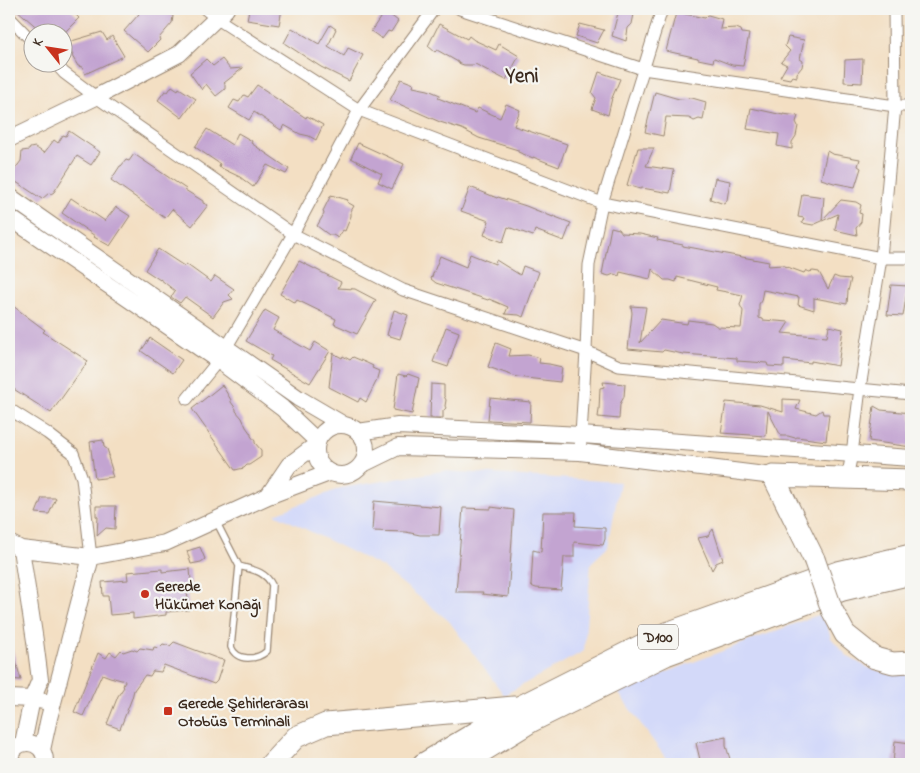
<svg xmlns="http://www.w3.org/2000/svg" width="920" height="773" viewBox="0 0 920 773" font-family="'Indie Flower',sans-serif">
  <rect width="100%" height="100%" fill="#f6f6f2"/>
  <filter id="ink" filterUnits="userSpaceOnUse"><feTurbulence type="fractalNoise" baseFrequency=".02" numOctaves="2"/><feDisplacementMap in="SourceGraphic" scale="10" xChannelSelector="R" yChannelSelector="G"/><feConvolveMatrix kernelMatrix="1 2 1 2 8 2 1 2 1" color-interpolation-filters="sRGB"/></filter>
  <filter id="wash" filterUnits="userSpaceOnUse"><feTurbulence type="fractalNoise" baseFrequency=".0096" numOctaves="4" result="noise"/><feDisplacementMap in="SourceGraphic" scale="20" xChannelSelector="R" yChannelSelector="G"/><feGaussianBlur stdDeviation="1.12" result="paint"/><feColorMatrix in="noise" values="0 0 0 0 0 0 0 0 0 0 0 0 0 0 0 0 0 1.4 0 .05"/><feComposite in="paint" operator="in"/></filter>
  <g filter="url(#wash)">
    <rect width="100%" height="100%" fill="#f3dfc3"/>
    <path fill="#d3d9f9" d="M443,471L620,482L608,547L591,563L584,651L504,695L449,621L382,567L275,514L341,488Z
      M823,613L831,638L848,657L869,668L891,674H911V764H670L617,691Z"/>
    <g id="blocks">
      <path fill="#c3a4d1" d="M16,9H70L79,18L65,32H42Z
        M133,9H164L173,16L172,23L159,38L160,40L148,52L124,31L139,14Z
        M249,9H282L279,25L247,20Z
        M619,9H630L634,14L632,24L628,28L626,41L612,36Z
        M677,9L685,14L705,18L708,15L722,19L720,29L736,28L741,30L742,33L749,34L743,66L732,65L714,58L713,62L698,59V58L666,51Z
        M385,11L398,21L391,32L388,31L382,39L371,31Z
        M439,24L467,39L469,36L474,40L496,50L499,44L519,56L506,80L475,64L474,65H464L458,63V62L437,50L435,52L428,46Z
        M580,24L604,30L597,43L576,36Z
        M330,25L336,29L328,46L344,56L348,48L363,55L349,81L321,67L284,43L292,28L319,44Z
        M102,32L107,40L112,36L124,56L85,74L82,67L78,66L72,56L73,55L65,43Z
        M788,37L804,40L800,59L803,61L802,67L797,73V77L792,76L790,79L780,77L787,65L781,62L790,51L785,46Z
        M206,59L213,66L222,59L230,69L243,68L224,83L225,84V89L216,96L206,84L202,90L190,73Z
        M863,59L862,83L844,82L845,60Z
        M599,72L620,79L612,98L608,115L592,109L596,98L592,93Z
        M401,79L414,84L413,87L428,90L440,95L438,98L475,113L478,108L500,118L506,104L520,110L514,126L567,144L559,167L533,157V158L518,152V150L479,138L462,129L440,122L390,100Z
        M257,85L268,92V93L306,118L307,116L323,125L316,140L309,136L300,134L284,125L281,130L254,112L249,120L229,108L234,100L239,102L244,95L248,97Z
        M172,86L178,90L179,88L196,99L182,118L158,100L165,91L168,92Z
        M655,92L679,99L692,98L706,102L703,120L699,119L694,121L689,118L666,117L663,136L645,132Z
        M751,108L783,115V114L798,116L796,122L798,126L796,136L792,142V149L777,146L779,134L747,129Z
        M207,129L232,145L238,133L252,141L251,143L289,169L286,174L267,165L253,187L240,177L219,167L220,164L195,147Z
        M69,131L100,152L91,165L77,156L54,192L51,194L49,193L42,199L10,178L12,173L21,161L22,151L29,150L30,148L35,147L44,153L54,140L58,143L63,135L66,136Z
        M358,143L404,164L392,189L378,182L382,174L351,158Z
        M638,148H654L646,166L674,170L670,193L642,188L640,189L627,185Z
        M827,151L832,154L860,159L858,166L861,168L855,187L834,183L821,179Z
        M134,154L186,189L185,190L203,201V203L208,205L192,226L172,209L165,218L111,180L120,166H121L126,160L129,161Z
        M715,178L730,181L727,200L724,204L710,199Z
        M470,187L497,198L498,197L526,206L553,217V216L571,223L564,241L535,230L533,236L508,227L503,242L484,235L489,221L461,211Z
        M802,194L824,197L822,220L841,200L856,202L861,205L859,213L862,214L861,222L856,228L857,235L835,230L838,214L813,225L802,223L804,218L798,217Z
        M331,195L348,200L347,202L354,206L351,211V216L345,231L343,230L338,238L333,235H329L317,226L324,214L323,211Z
        M71,198L105,221L116,207L130,216L110,246L94,237L95,236L62,213Z
        M611,227L619,229L622,233L640,234L658,238L657,240L683,245V246L769,262L768,266L782,265L804,273L806,270L809,272L813,271L819,272L828,289L834,276L839,278L851,279L848,291L847,304L814,298V310L798,305L799,297L763,290L761,301L759,304V318L763,319V320L789,322L782,333L827,337L829,326L843,329L838,366L811,361V363L784,360V367L768,366L767,363L737,361V358L683,354L664,350L662,352L628,349L632,313L631,306L646,307L640,343L661,320L687,324L688,320L712,323L718,327L741,328L743,311L740,305L743,295L716,290L717,287L677,277L676,282L670,280H664L652,269L650,279L620,272L619,276L614,274L609,276L602,274Z
        M158,249L184,266L186,264L211,282L215,276L234,289L229,295L233,299L224,302L213,317L185,297L180,303L171,297L175,291L160,279V280L145,270Z
        M470,254L495,264L496,260L520,275L523,266L539,272L523,317L519,315L505,314L508,307L489,299L488,300L436,283L431,279L440,256L466,267Z
        M299,261L341,282L338,288L355,289L376,300L357,334L334,324L336,319L297,300L295,303L280,294Z
        M891,285L908,286L903,316L887,315Z
        M9,303L45,330L43,332L88,361L51,413L9,386Z
        M265,310L279,318L273,330L310,351L315,342L330,351L310,383L270,360L272,356L246,341Z
        M394,310L408,315L400,339L387,335Z
        M446,327L459,332L448,367L433,362Z
        M150,338L182,360L173,373L141,351Z
        M496,343L511,349L509,356L528,355L540,358L539,363L549,364L562,367L560,382L517,377L488,367Z
        M333,353L342,358L343,356L350,360L353,357L367,363L373,366L372,368L379,371L376,382L366,402L360,398L358,402L329,387Z
        M398,374L406,376L408,374L419,378L412,414L393,410Z
        M603,382L625,384L624,397L620,404L619,419L598,417L599,410L600,388L604,387Z
        M431,384L444,385V396L446,400L445,406L446,408L443,411V418H430Z
        M222,385L231,400V402L236,409V411L242,418L246,427L251,434V436L255,441V443L261,450V457L249,465H247L244,468L235,470L192,409Z
        M490,398L531,402L530,422L488,420Z
        M783,399L800,400L796,409L816,414L822,410L823,414H829L826,441L797,437L795,438L788,436H781L768,411L766,436L721,433L726,402L760,405L783,412Z
        M874,406L881,410L911,413V447L869,441Z
        M103,440L104,447L107,449L109,455L108,457L112,470L111,472L113,477L95,479L90,442Z
        M42,498H56L49,514L36,513Z
        M374,501L441,507L439,535H420L406,532L372,531Z
        M96,506H116L115,529L106,528L97,536L98,517L96,516Z
        M491,507L514,510L508,597L482,594L483,592H456L463,508L491,509Z
        M543,512H576L575,526L605,528V539L603,545L574,542V557H564L561,590L536,588L531,586L533,550L541,552Z
        M713,529L723,560L716,563L712,570L698,538L708,536Z
        M200,547L205,559L201,562L191,564L187,551Z
        M162,569V572L190,569L192,591H187L189,610L166,612V615L133,619V613L110,615L108,596H103L102,582L128,580L127,572Z
        M174,642L219,659L224,660L217,681L214,684L164,665L161,672L153,671L150,676L145,675L134,690L132,698L120,729L107,724L118,696L124,687L123,686L125,681L110,677L102,674L83,716L74,712L98,653L106,658L110,652L116,656L121,650L123,652L132,649L137,651L140,648L153,650L154,647L159,648L163,644L170,646Z
        M12,647L21,680L9,679V648Z
        M726,737V746L730,759L727,764H701L696,743Z
        M895,741L911,743V764H893Z"/>
    </g>
  </g>
  <g filter="url(#ink)">
    <use href="#blocks" fill-opacity="0" stroke="#978470" stroke-width="1"/>
    <g fill="none" stroke-linecap="round" stroke-linejoin="round">
      <defs>
        <path id="lane" d="M216,521L239,566L231,647C237,662 257,660 267,651L272,585C265,571 253,570 239,566"/>
        <path id="street" d="M205,9L216,18L359,110L602,203L881,258H911
          M460,9L643,69L895,106H911
          M9,17L32,41
          M54,62L64,73L96,97L293,234L403,290L586,351L619,366L911,394
          M187,399L218,361L226,348L293,234L359,110L434,9
          M9,409L47,433L73,453L82,478L91,557
          M580,452L586,351L589,265L602,203L662,9
          M847,478L852,454L860,388L881,258L895,106L894,9"/>
        <path id="secondary" d="M9,139L96,97L179,54L226,9
          M9,196L298,398L344,425
          M9,217L226,366L282,408L317,441
          M316 450a25 25 0 1 1 50 0a25 25 0 1 1-50 0Z
          M358,432L398,426L581,435L911,458
          M361,465L398,447L580,452L773,476
          M268,496L289,465L316,445
          M9,543L21,549L91,557L165,543L268,496L329,473
          M21,549L35,641L40,680L32,699L23,743
          M9,698L32,699L43,701
          M42,750L49,718L91,557
          M10,764C8,736 47,736 45,764"/>
        <path id="highway" d="M814,559L773,476L911,480
          M832,610L845,634L875,658L893,663L911,662
          M271,764L296,737L326,724L514,707
          M423,764L519,707L664,634L838,572L911,555
          M462,764L532,721L666,655L843,590L911,574"/>
      </defs>
      <use href="#lane" stroke="#978470" stroke-width="8"/>
      <use href="#street" stroke="#978470" stroke-width="13"/>
      <use href="#secondary" stroke="#978470" stroke-width="18"/>
      <use href="#highway" stroke="#978470" stroke-width="23"/>
      <use href="#lane" stroke="#fff" stroke-width="5.5"/>
      <use href="#street" stroke="#fff" stroke-width="11"/>
      <use href="#secondary" stroke="#fff" stroke-width="16"/>
      <use href="#highway" stroke="#fff" stroke-width="21"/>
      <defs>
        <path id="highway-bridge" d="M814,559L832,610"/>
      </defs>
      <use href="#highway-bridge" stroke="#978470" stroke-width="23" stroke-linecap="butt"/>
      <use href="#highway-bridge" stroke="#fff" stroke-width="21"/>
    </g>
  </g>
  <g fill="#c8321e" stroke="#f6f6f2" stroke-width="2">
    <circle cx="145" cy="594" r="5"/>
    <rect x="163" y="706" width="10" height="10" rx="2.5"/>
  </g>
  <g text-anchor="middle" stroke-width="4.5" stroke-linejoin="round" paint-order="stroke">
    <rect fill="#f6f6f2" stroke="#73675e" stroke-width="1" x="638" y="624.5" width="40" height="25" rx="4"/>
    <g font-size="15" font-weight="bold" fill="#3b2a1e">
      <text x="658" y="642">D100</text>
    </g>
    <g font-size="16" font-weight="bold" fill="#3b2a1e" stroke="#f6f6f2" text-anchor="start">
      <text x="155" y="591">Gerede<tspan x="155" dy="18">Hükümet Konağı</tspan></text>
      <text x="178" y="708">Gerede Şehirlerarası<tspan x="178" dy="18">Otobüs Terminali</tspan></text>
    </g>
    <g font-size="21" font-weight="bold" fill="#3b2a1e" stroke="#f6f6f2">
      <text x="522" y="82">Yeni</text>
    </g>
  </g>
  <rect width="920" height="773" fill="none" stroke="#f6f6f2" stroke-width="30"/>
  <g transform="translate(48 48) rotate(300)"><circle r="24" fill="#f6f6f2" stroke="#aba49d"/>
  <path d="M0-4L9 19L0 12L-9 19Z" fill="#c8321e"/>
  <text y="-8" font-size="14" font-weight="bold" text-anchor="middle" fill="#3b2a1e">K</text>
  </g>
</svg>
